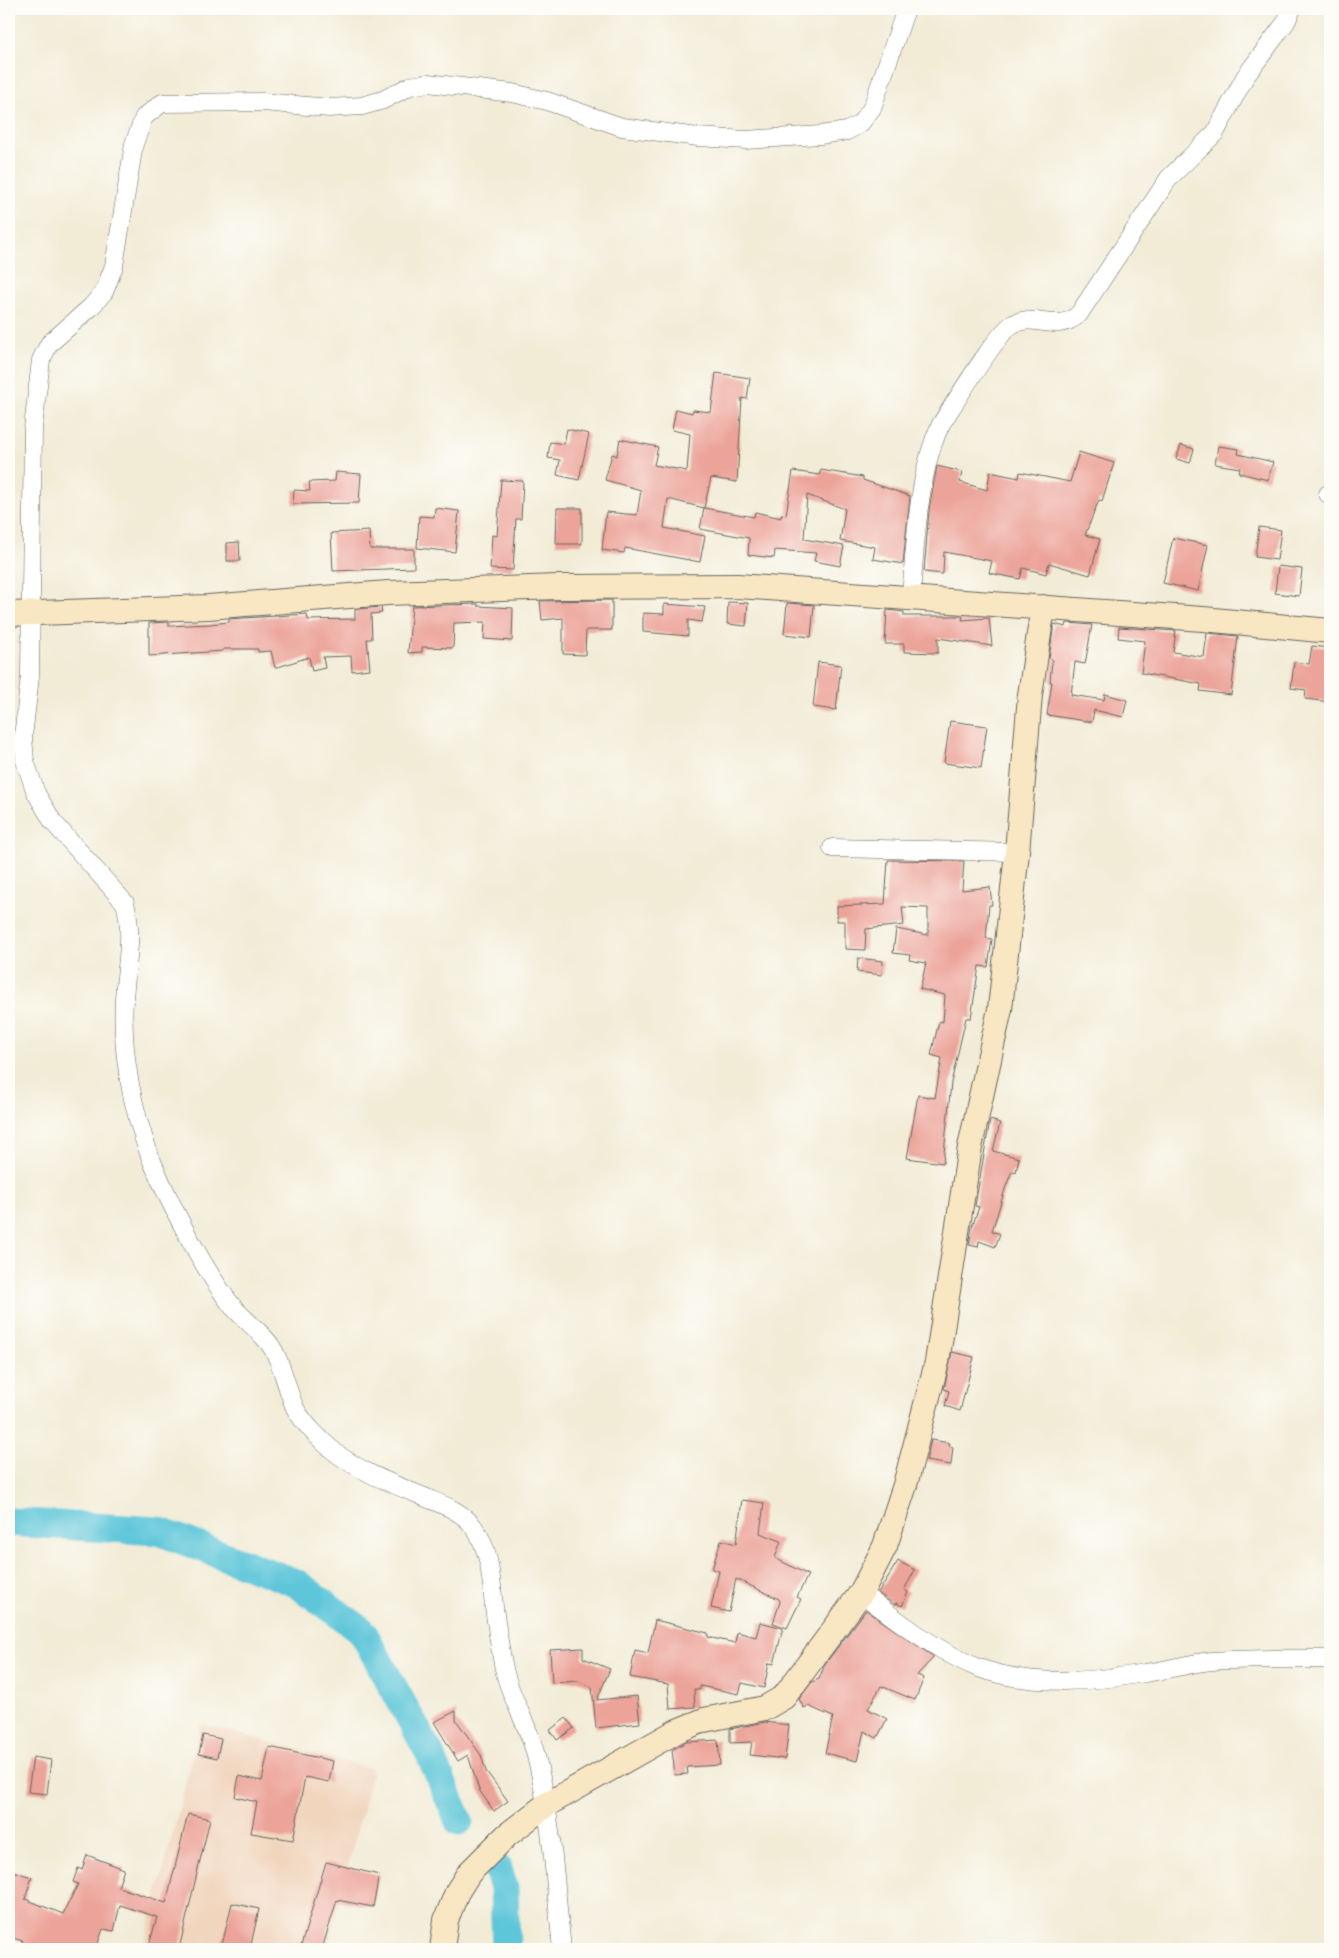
<svg xmlns="http://www.w3.org/2000/svg" width="1339" height="1958" viewBox="0 0 1339 1958" font-family="Mynerve,sans-serif">
  <rect width="100%" height="100%" fill="#fdfcf7"/>
  <filter id="ink" filterUnits="userSpaceOnUse"><feTurbulence type="fractalNoise" baseFrequency=".02" numOctaves="2"/><feDisplacementMap in="SourceGraphic" scale="10" xChannelSelector="R" yChannelSelector="G"/><feConvolveMatrix kernelMatrix="1 2 1 2 8 2 1 2 1" color-interpolation-filters="sRGB"/></filter>
  <filter id="wash" filterUnits="userSpaceOnUse"><feTurbulence type="fractalNoise" baseFrequency=".0096" numOctaves="4" result="noise"/><feDisplacementMap in="SourceGraphic" scale="20" xChannelSelector="R" yChannelSelector="G"/><feGaussianBlur stdDeviation="1.12" result="paint"/><feColorMatrix in="noise" values="0 0 0 0 0 0 0 0 0 0 0 0 0 0 0 0 0 1.4 0 .05"/><feComposite in="paint" operator="in"/></filter>
  <g filter="url(#wash)">
    <rect width="100%" height="100%" fill="#f2ecd7"/>
    <path fill="#f1d5bd" d="M201,1724L373,1769L327,1949H143Z"/>
    <g fill="none" stroke-linecap="round" stroke-linejoin="round">
      <path stroke="#5dc6d9" stroke-width="29" d="M9,1522L158,1531L296,1583L362,1631L429,1752L459,1821
        M498,1869L504,1888L506,1949"/>
    </g>
    <g id="blocks">
      <path fill="#eca399" d="M716,373L750,378L747,399L742,398L737,482L711,478L704,508L668,499L664,528L705,536L700,562L625,548L624,553L602,550L606,512L637,515L641,490L605,480L612,454L617,456L620,439L658,447L654,465L687,471L690,434L672,430L676,409L692,413L693,410L711,412Z
        M567,429L589,434L579,480L557,475L560,460L548,458L550,442L564,444Z
        M1181,445L1194,449L1190,463L1176,459Z
        M1218,446L1239,449L1238,454L1273,462L1268,480L1239,473L1240,468L1215,464Z
        M1079,452L1114,463L1102,501L1099,500L1085,535L1100,539L1090,575L1049,563L1046,574L1023,568L1020,579L989,573L992,561L944,552L943,574L924,572L929,510L937,466L962,472L960,482L987,490L990,472L1019,478L1020,472L1070,482Z
        M821,470L863,477V480L910,496L903,564L873,559L875,547L840,541L845,509L807,495L804,539L844,546L840,566L814,561L816,553L775,550L774,558L748,555L749,538L700,529L704,508L754,517L755,512L781,518V514L786,515L793,471L819,475Z
        M336,472L361,474L359,503L293,504L294,490L310,491L309,482L335,481Z
        M501,480L523,481L521,519H516L513,570L490,569L492,535L497,536Z
        M435,508L459,511L455,552L417,548L419,516L434,517Z
        M557,508H582V544H556Z
        M1259,527L1281,530L1277,560L1255,557Z
        M369,531L370,549H414V568L333,571L331,533Z
        M1173,538L1208,545L1198,591L1163,583Z
        M239,542L240,561H227V543Z
        M1278,566L1302,569L1299,596L1275,593Z
        M612,600V630H586L585,655L563,654V618L542,620L540,601Z
        M728,602L748,603L746,626L727,624Z
        M787,603L814,605L811,637L784,634Z
        M478,604V606L513,608L512,641L484,639L485,622L454,623L453,648L422,647V652L408,653L412,606Z
        M664,604L705,607L702,622L688,620V636L643,632V613L664,614Z
        M381,607L382,613L371,614L372,639H367L370,669L352,671L351,656L323,657L325,668L312,671L309,657L275,668L271,651L258,652V649H223V651L149,656V623L169,622V626L210,624L229,622V619L307,614L308,620L355,619V609Z
        M887,610L904,612V616H963L962,620L989,618L992,646L938,638V653L904,652V644H885Z
        M1067,623L1092,625L1085,664L1075,662L1071,695L1104,700L1105,694L1127,700L1123,717L1094,710L1092,722L1047,715L1052,682H1050L1052,659L1049,658L1054,624L1066,627Z
        M1119,627L1176,631L1173,652L1204,657L1207,633L1238,636L1231,695L1200,691L1201,684L1141,673L1145,641L1118,638Z
        M1312,646L1330,648V702L1305,699L1306,690L1291,688L1294,662L1309,664Z
        M818,662L841,665L836,710L813,707Z
        M950,721L987,726L981,768L944,763Z
        M888,860L964,861L962,890L990,887L992,905H989L986,938L992,939L988,967L979,966L971,1018H966L951,1083L943,1163L907,1158L918,1095L935,1098L942,1058L931,1055L939,1021L943,1022L945,995L920,989L926,963L909,960L910,955L893,953L896,929L928,935V908L902,907L904,925L866,929L865,950L845,949V921H837V906L885,904Z
        M858,958L883,961L882,975L857,972Z
        M990,1120L1000,1123L993,1151L1019,1158L1016,1172L1012,1171L1006,1186L992,1231L1000,1234L995,1247L979,1241L978,1247L969,1245L972,1227L979,1207L975,1206Z
        M952,1352L974,1357L960,1411L945,1406L949,1391L944,1389Z
        M931,1440L950,1443L949,1446L953,1447L951,1465L926,1461Z
        M742,1500L764,1503L760,1533L781,1541L775,1558L808,1575L797,1597L801,1599L787,1628L773,1623L780,1602L779,1599L736,1579L729,1612L711,1608L719,1571L712,1569L721,1540L736,1544Z
        M898,1561L915,1570L904,1590L908,1592L902,1606L896,1603L895,1605L878,1593Z
        M866,1610L934,1657L917,1675L924,1678L915,1700L881,1686L868,1709L887,1719L877,1738L864,1731L857,1761L825,1753L833,1717L808,1706L804,1708L799,1699L812,1682L819,1679L825,1664Z
        M655,1620L708,1633V1637L735,1643L737,1632L756,1637L760,1622L783,1628L774,1664L769,1663L764,1688L742,1683L739,1694L700,1686V1690L694,1689L695,1707L670,1709L668,1684L630,1677L635,1650L648,1653Z
        M583,1648V1658L610,1669L597,1700L637,1696L640,1723L596,1728L592,1687L578,1681L552,1683L550,1650Z
        M456,1711V1720L481,1755L486,1771L508,1801L494,1811L479,1790L468,1755L458,1761L434,1722Z
        M566,1718L574,1728L557,1740L550,1730Z
        M765,1722L789,1725L785,1759L750,1755L752,1742L730,1743V1729Z
        M203,1735L221,1739L217,1758L199,1754Z
        M718,1740L720,1765L687,1767L688,1774L675,1775L672,1750L686,1742Z
        M269,1747L333,1761L329,1782L305,1777L293,1840L251,1833L257,1802L235,1797L239,1776L262,1781Z
        M33,1757L51,1760L47,1794L28,1792Z
        M188,1814L210,1819L179,1949H148L157,1917L120,1905L114,1931L103,1929L96,1949H20L23,1941L9,1937V1870L32,1877L25,1899L63,1914L78,1884L73,1882L78,1868L82,1870L87,1855L124,1869L118,1887L166,1903Z
        M326,1862L379,1875L373,1907L337,1900L322,1949H300Z
        M232,1903L259,1909L250,1949H221Z"/>
    </g>
  </g>
  <g filter="url(#ink)">
    <use href="#blocks" fill-opacity="0" stroke="#67655d" stroke-width="1"/>
    <g fill="none" stroke-linecap="round" stroke-linejoin="round">
      <defs>
        <path id="street" d="M1328,494L1330,495
          M911,598C915,545 918,471 941,424C953,406 998,331 1013,324C1035,313 1057,334 1079,314L1169,178L1215,133L1245,77L1286,22L1292,9
          M832,848L1017,852
          M861,1593C895,1619 937,1651 976,1667C1029,1687 1091,1682 1145,1673C1167,1670 1190,1663 1212,1661C1251,1658 1291,1659 1330,1659
          M562,1949C555,1884 552,1816 535,1752C528,1724 512,1701 505,1673C500,1651 497,1629 494,1607C491,1579 491,1550 473,1526C461,1510 440,1504 422,1496C393,1484 361,1472 336,1453C322,1442 303,1423 295,1408C286,1388 283,1364 271,1346C260,1330 241,1318 229,1302C200,1263 170,1204 151,1159C132,1109 121,1052 124,999C126,966 134,935 125,903L53,822L36,793L25,761L23,737L30,676L33,428L41,360L49,344L91,307L104,292L114,266L134,144L144,117L162,103L263,102L329,108L362,106L383,100L410,86L428,83L512,93L547,101L622,127L698,137L746,140L820,135L847,131L860,124L872,108L906,9"/>
        <path id="secondary" d="M9,614L208,607L388,593L558,587L738,586L1203,619L1330,631
          M442,1949L446,1920L457,1892L469,1873L507,1835L546,1805L677,1731L704,1720L765,1708L784,1697L861,1593L885,1546L905,1485L937,1362L970,1147L1000,1009L1017,852L1030,695L1043,607"/>
      </defs>
      <use href="#street" stroke="#67655d" stroke-width="19"/>
      <use href="#secondary" stroke="#67655d" stroke-width="26"/>
      <use href="#street" stroke="#fff" stroke-width="18"/>
      <use href="#secondary" stroke="#f9e7c3" stroke-width="24"/>
    </g>
  </g>
  <rect width="1339" height="1958" fill="none" stroke="#fdfcf7" stroke-width="30"/>
</svg>
